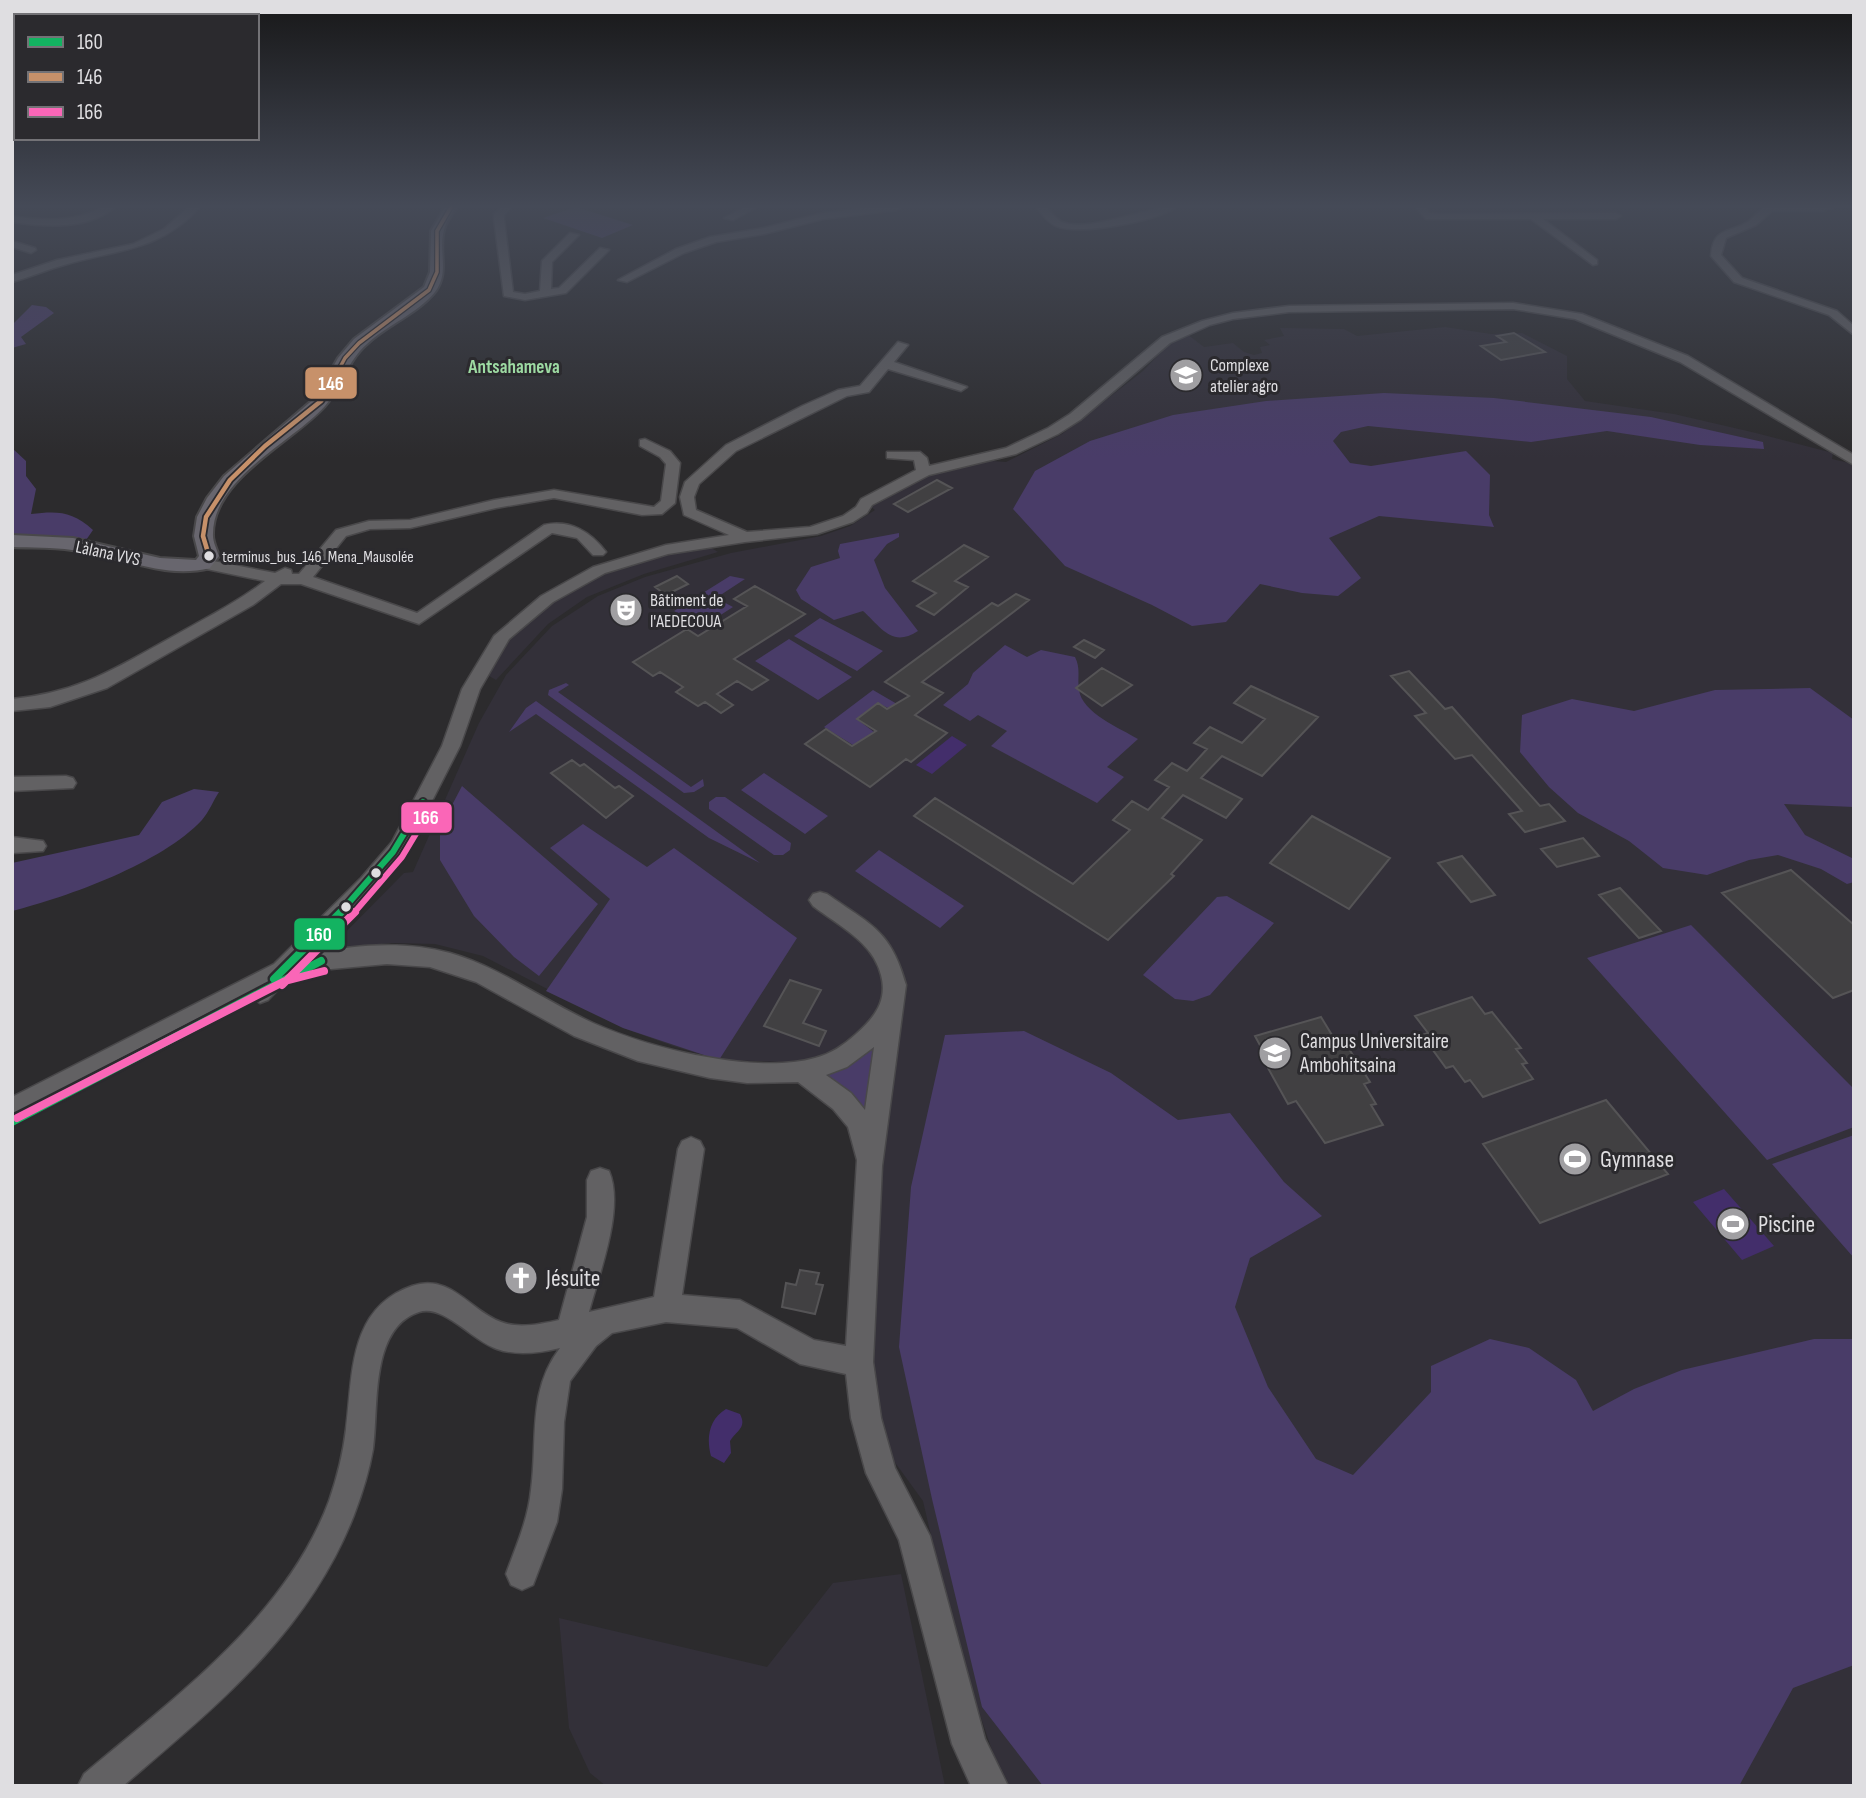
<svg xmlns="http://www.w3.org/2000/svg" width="1866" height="1798" viewBox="0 0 1866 1798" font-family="'Sofia Sans Condensed',sans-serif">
  <rect width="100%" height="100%" fill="#2c2b2d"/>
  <path fill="#333039" d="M1445,327L1491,334L1522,333L1567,356V379L1585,401L1674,414L1756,433L1833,453L1832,459L1854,464V1786H1004L956,1644L923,1501L891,1457L865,1363L881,1156L814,1074L788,1062L719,1060L673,1046L623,1028L483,956L435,944L392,943L329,949L404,873L413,872L479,723L506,675L552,626L598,596L645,577L731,553L821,536L850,526L875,510L869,505L937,471L980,460L1006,462L1062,434L1143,371L1171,342L1187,334L1204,347L1233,343L1244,352L1254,355L1262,353L1260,347L1270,345L1264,340L1284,336L1280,328L1344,329L1357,336Z
    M708,546L718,552L644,574L587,597L548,624L496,680L484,673L507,637L560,597L592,579L638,562Z
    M901,1574L945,1786H606L590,1773L569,1728L559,1618L767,1667L833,1583Z"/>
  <path fill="#493c68" d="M576,207L633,225L602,238L543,218Z
    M32,305L46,307L54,313L21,337L26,344L12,348V325Z
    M1384,393L1494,398L1651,417L1763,442L1764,449L1700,445L1607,431L1531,442L1368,426L1341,432L1333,441L1350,463L1371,466L1466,451L1490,475L1489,515L1494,527L1379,516L1329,538L1361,578L1338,596L1302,593L1260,584L1226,622L1192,626L1152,605L1065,566L1013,509L1035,471L1090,441L1173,415L1266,401Z
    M12,448L26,461V476L36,489L31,514C58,511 72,511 93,530L84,543L12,538Z
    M899,533V537L887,544L874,560L885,588L918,631C892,648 882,628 863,611L834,620L801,599L796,590L811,567L840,558L838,551L840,544Z
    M730,576L745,579L716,598L733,607L702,627L674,611Z
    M820,618L883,651L857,671L794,636Z
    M789,639L852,677L818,700L755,661Z
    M1005,645L1027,657L1041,650L1075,657C1081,669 1077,678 1079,690C1082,713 1120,728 1138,739L1107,767L1124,777L1097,803L991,746L1007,731L978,715L970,721L943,705L968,684L973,673Z
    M566,683L569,685L558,692L691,787L703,779L704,786L694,792L684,793L548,695L549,690Z
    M1810,688L1854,720V807L1784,804L1805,835L1854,859V882L1847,884L1821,869L1778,855L1749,860L1707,875L1663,868L1629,841L1578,813L1549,787L1520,752L1522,715L1572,699L1634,711L1715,690Z
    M873,690L897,704L890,709L878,703L858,720L874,732L865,738L890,768L824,727Z
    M536,701L760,863L709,838L536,714L509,732L526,708Z
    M764,773L828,816L805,834L741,790Z
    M462,786L598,904L539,976L514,957L474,916L440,860V828Z
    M194,789L219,792C213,801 209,812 202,820C162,863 68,897 12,911V863L139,835L162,802Z
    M716,797H725L791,843L790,850L783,855H774L709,809V802Z
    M583,824L647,867L674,848L797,938L719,1060L623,1028L546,991L610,899L550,848Z
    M879,850L958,902L964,906L940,928L855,871Z
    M1227,896L1274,923L1210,995L1193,1001L1175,999L1143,975L1217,897Z
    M1691,925L1854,1089V1127L1767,1160L1587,958Z
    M1024,1031L1111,1073L1178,1120L1230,1113L1284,1182L1322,1216L1250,1258L1235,1307L1268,1387L1316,1459L1353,1475L1431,1392V1366L1490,1339L1529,1348L1576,1380L1593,1411L1634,1389L1682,1370L1814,1339H1854V1665L1793,1688L1739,1786H1043L982,1707L932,1499L899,1347L911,1187L945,1035Z
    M877,1045L867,1122L821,1075L841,1070Z
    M1854,1135V1258L1772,1164Z"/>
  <path fill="#432e6b" d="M952,736L967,745L932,774L916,765Z
    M1724,1189L1774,1246L1742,1260L1693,1202Z
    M726,1409L740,1414C747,1428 737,1430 730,1441L731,1453L724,1463L711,1456C706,1438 709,1419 726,1409Z"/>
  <path fill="#414042" stroke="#555456" stroke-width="2" d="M1514,333L1545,352L1501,360L1481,346L1506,342L1497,336Z
    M937,480L952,488L908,512L894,504Z
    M964,545L988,557L955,581L968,587L934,615L917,606L936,593L913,581Z
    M677,576L688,584L666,595L655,587Z
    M755,586L805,614L734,659L768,680L752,690L737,681L717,694L733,705L721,713L705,702L698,706L676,692L683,687L660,672L653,676L633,662L687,629L698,636L747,606L734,599Z
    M1016,594L1029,600L922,682L943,693L915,715L947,733L911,762L906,759L870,787L805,744L826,729L852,746L876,731L857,719L878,703L887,709L909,696L885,682L992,603L998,606Z
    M1084,640L1104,650L1095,658L1074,647Z
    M1102,668L1132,685L1102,706L1076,688Z
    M1409,671L1445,709L1452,707L1540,806L1549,804L1565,821L1525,832L1509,814L1522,811L1472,755L1455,759L1415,716L1426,713L1391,676Z
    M1251,686L1318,717L1262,776L1222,756L1201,778L1242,799L1226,818L1183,795L1162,818L1202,840L1171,874L1174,876L1108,940L914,816L935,798L1073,884L1130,830L1113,820L1132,801L1148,810L1169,787L1155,780L1172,763L1187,771L1207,749L1194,743L1210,727L1242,743L1265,719L1234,703Z
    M572,760L580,766L584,764L615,788L619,786L633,796L606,818L551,773Z
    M1312,816L1390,858L1349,909L1270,863Z
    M1583,838L1599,856L1557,867L1541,849Z
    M1462,856L1495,895L1471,902L1438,863Z
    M1791,870L1854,925V990L1833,998L1722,893Z
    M1620,888L1661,931L1639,938L1599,895Z
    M790,980L821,990L803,1023L826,1031L819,1046L764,1026Z
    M1472,997L1485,1014L1492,1012L1521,1048L1516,1049L1527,1063L1522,1064L1533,1079L1483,1097L1470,1080L1465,1082L1453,1066L1446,1068L1422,1035L1428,1033L1415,1016Z
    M1321,1017L1335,1040L1342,1038L1370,1082L1364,1084L1376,1104L1371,1105L1383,1125L1325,1143L1296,1101L1288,1104L1263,1059L1267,1058L1255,1036Z
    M1606,1100L1668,1174L1540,1223L1483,1144Z
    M800,1270L819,1273L816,1284L823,1285L815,1314L782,1307L786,1283L796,1285Z"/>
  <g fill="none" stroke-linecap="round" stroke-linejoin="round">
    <defs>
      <path id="minor" d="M103,207H115C88,230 45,227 12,222V216C44,221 74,222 103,207Z
        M189,207H200C159,252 117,249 64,265C46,270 30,277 12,282V275L57,260L133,244L164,229Z
        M501,207H512L504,215V219L513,292L525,294L540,291L542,261L570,233L579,235L552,262L551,289L559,288L600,248L609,250L566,293L525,300L504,296L494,219V214Z
        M745,207H757L733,220L724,218Z
        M875,207H902L897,210L823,219L764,234L716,242L684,253L627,282L618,280L676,249L710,237L764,228L823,213Z
        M1036,207H1046C1051,212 1056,219 1062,222C1089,233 1147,206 1176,207C1159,221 1077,236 1056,226C1048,223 1042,214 1036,207Z
        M1415,207H1425L1429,213L1440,214L1616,213L1621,216L1616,219H1543L1597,260V264L1593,265L1531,219H1426Z
        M1766,207H1835L1822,211H1772L1756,225L1726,238L1721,255L1742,278L1837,311L1854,326V335L1829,315L1734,282L1711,256C1713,226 1729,234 1749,221C1755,216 1759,210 1766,207Z
        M12,241L35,248L36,250L31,253L12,247Z
        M1513,303L1582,314L1688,356L1854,455V465L1680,362L1575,319L1513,309L1289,312L1233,319L1210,325L1170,343L1080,420L1058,434L1016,454L929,475L872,505L867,513L853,522L817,534L745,542L668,554L605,573L553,602L509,639L480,689L460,746L406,852L375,890L313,954C356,944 407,941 450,953C502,968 544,1001 593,1023C649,1048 755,1075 815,1058C831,1054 844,1045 856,1034C874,1018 888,1001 881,975C873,942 839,926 813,906L809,900L813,894L820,892L827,894C871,925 891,930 906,985L882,1166L873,1362L881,1418L895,1468L930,1536L985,1739L1008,1786H971L952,1744L899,1540L866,1473L851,1418L846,1374L800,1364L737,1328L666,1322L612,1333L596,1346L570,1381L564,1422L562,1489L557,1522L533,1585L522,1590L511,1585L506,1574C516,1546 528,1520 531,1490C538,1440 527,1391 560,1348C539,1353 517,1356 497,1349C472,1341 444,1304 419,1312C369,1328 379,1409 373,1449C369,1472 362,1494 354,1515C308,1633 216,1706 123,1786H78L84,1774C175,1697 286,1617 329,1501C337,1478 343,1454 346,1429C353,1375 348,1308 412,1286C451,1273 470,1311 501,1322C519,1329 541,1324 559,1320L587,1217V1180L591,1171L600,1168L609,1171C625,1208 599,1274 589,1312L654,1297L678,1149L682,1141L691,1137L700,1141L704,1149L682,1295L740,1300L814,1340L846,1346L857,1160L848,1127L833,1109L798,1082L747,1083L710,1078L638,1061L574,1036L476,982L430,967L387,964L320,970L289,978L268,1000L260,1003L251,997L12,1120V1097L274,964L361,878L392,842L442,746L462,689L494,636L541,596L593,567L666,545L729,535L684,515L680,497L685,482L726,445L802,406L838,390L860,386L898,342L908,345L894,362L967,387L961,391L888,369L869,392L847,396L736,451L699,484L694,497L696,510L747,532L810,527L843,516L856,507L861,499L916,470L914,460L887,458V452H920L927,458L929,466L1006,448L1048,428L1070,414L1162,337L1202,321L1233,313L1289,306ZM874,1047L865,1110L851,1093L826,1075L847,1067Z
        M645,439L670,451L680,463L675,503L662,514L642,515L554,498L496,508L410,528L370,529L346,536L313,577L417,613L544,525C570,519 591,532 606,552L603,555H593L577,538L552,533L419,624L301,584H281L253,605L107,688L50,707L12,711V699C80,692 114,669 172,637C204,619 236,603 265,581L197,567L195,564L197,561L203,559L275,573L285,568L291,570L292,574H299L336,530L369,521L410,520L494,500L554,490L654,507L661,501L666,464L660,457L640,446V440Z
        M66,776L73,778L76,783L73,788L12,791V777Z
        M12,837L43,841L46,846L43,851L12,853Z"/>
      <path id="major" d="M445,207H457C452,214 446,221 444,230C438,252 450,272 435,292C417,314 387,325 367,344C347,361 342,387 325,406C293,442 211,479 213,536C213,542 217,550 219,556L210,568C163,580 118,555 72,550C52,547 32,548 12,547V535L73,538L160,558L196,560L199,556L194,536L197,517L207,498L224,476L316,397L338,358L354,339L424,287L430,272L431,231Z"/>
    </defs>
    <use href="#minor" stroke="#49484a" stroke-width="3"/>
    <use href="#major" stroke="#49484a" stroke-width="4"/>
    <use href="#minor" fill="#626163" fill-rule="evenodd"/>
    <use href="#major" fill="#68666e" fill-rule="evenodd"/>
    <defs>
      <path id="bus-1-far1" d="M339,914L393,852L423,802"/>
      <path id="bus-1" d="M274,979L341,912
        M12,1122L321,961"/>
      <path id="bus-2-far1" d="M330,386L345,358L359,343L429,290L437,272V231L451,207"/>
      <path id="bus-2" d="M209,556L203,536L206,517L230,480L265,446L321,401L331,384"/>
      <path id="bus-3-far1" d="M353,914L402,857L432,807"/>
      <path id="bus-3" d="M282,985L355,912
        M17,1118L285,981L324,971"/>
    </defs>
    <use href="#bus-1-far1" stroke="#2b2a2e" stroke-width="10"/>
    <use href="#bus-1" stroke="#2b2a2e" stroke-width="13"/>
    <use href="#bus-2-far1" stroke="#2b2a2e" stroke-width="6"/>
    <use href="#bus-2" stroke="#2b2a2e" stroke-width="8"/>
    <use href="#bus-3-far1" stroke="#2b2a2e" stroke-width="10"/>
    <use href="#bus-3" stroke="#2b2a2e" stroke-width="13"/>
    <use href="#bus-1-far1" stroke="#13b361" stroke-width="6"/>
    <use href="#bus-1" stroke="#13b361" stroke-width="8"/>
    <use href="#bus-2-far1" stroke="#c7916a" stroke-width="3.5"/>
    <use href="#bus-2" stroke="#c7916a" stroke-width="4.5"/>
    <use href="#bus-3-far1" stroke="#fa66b7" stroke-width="6"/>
    <use href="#bus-3" stroke="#fa66b7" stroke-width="8"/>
  </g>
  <linearGradient id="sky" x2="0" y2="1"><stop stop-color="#181819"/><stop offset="0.45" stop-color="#454a57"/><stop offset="1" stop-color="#454a57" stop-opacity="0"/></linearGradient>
  <rect width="1866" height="458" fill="url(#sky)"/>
  <defs>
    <symbol id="university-disc" viewBox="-11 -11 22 22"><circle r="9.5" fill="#a09fa2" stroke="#2b2a2e"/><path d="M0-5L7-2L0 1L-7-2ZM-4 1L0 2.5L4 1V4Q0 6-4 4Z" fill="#fff"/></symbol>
    <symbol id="theatre-disc" viewBox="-11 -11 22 22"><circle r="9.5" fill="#a09fa2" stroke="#2b2a2e"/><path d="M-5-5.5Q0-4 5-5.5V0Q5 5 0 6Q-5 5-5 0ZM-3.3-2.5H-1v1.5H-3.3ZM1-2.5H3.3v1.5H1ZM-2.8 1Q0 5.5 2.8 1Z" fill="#fff"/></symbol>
    <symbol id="stadium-disc" viewBox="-11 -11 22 22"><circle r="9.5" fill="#a09fa2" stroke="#2b2a2e"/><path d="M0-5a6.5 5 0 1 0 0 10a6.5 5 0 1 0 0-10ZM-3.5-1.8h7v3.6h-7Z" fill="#fff"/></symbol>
    <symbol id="church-disc" viewBox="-11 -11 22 22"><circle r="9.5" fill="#a09fa2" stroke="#2b2a2e"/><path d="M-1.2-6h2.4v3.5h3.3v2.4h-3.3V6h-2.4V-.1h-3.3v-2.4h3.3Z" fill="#fff"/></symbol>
  </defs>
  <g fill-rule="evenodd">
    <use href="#university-disc" x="1167" y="356" width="38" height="38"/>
    <use href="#theatre-disc" x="607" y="591" width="38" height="38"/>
    <use href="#university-disc" x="1256" y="1034" width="38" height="38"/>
    <use href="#stadium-disc" x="1556" y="1140" width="38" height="38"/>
    <use href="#stadium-disc" x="1714" y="1205" width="38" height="38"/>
    <use href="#church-disc" x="502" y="1259" width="38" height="38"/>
  </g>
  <g fill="#dfdee1" stroke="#2b2a2e" stroke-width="2.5">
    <circle cx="209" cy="556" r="6"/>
    <circle cx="376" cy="873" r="6"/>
    <circle cx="346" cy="907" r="6"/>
  </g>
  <g text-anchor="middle" stroke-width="6" stroke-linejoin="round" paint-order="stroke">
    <g font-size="16" fill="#dfdee1" stroke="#2b2a2e" text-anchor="start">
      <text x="222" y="562">terminus_bus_146_Mena_Mausolée</text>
    </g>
    <g font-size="18" fill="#dfdee1" stroke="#2b2a2e" text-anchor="start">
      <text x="1210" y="371">Complexe<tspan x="1210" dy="21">atelier agro</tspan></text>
      <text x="650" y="606">Bâtiment de<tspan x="650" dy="21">l'AEDECOUA</tspan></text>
    </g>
    <g font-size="18" fill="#dfdee1" stroke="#2b2a2e">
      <text transform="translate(108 553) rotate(12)" y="6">Làlana VVS</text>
    </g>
    <g font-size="19" font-weight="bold" fill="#9ddaa2" stroke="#2b2a2e">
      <text x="514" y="373">Antsahameva</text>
    </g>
    <g font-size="21" fill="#dfdee1" stroke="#2b2a2e" text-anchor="start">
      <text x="1300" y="1048">Campus Universitaire<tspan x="1300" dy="24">Ambohitsaina</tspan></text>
    </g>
    <g font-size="24" fill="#dfdee1" stroke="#2b2a2e" text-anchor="start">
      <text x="1600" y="1167">Gymnase</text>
      <text x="1758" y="1232">Piscine</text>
      <text x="546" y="1286">Jésuite</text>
    </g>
  </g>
  <g stroke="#2b2a2e" stroke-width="2.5">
    <rect x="304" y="366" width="54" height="34" rx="7" fill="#c7916a"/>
    <rect x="400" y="801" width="53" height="33" rx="7" fill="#fa66b7"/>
    <rect x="293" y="917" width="53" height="34" rx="7" fill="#13b361"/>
  </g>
  <g font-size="19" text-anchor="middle" font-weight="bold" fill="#fff">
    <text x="331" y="390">146</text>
    <text x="426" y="824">166</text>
    <text x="319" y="941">160</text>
  </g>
  <rect width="1866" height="1798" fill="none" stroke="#dfdee1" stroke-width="28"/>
  <rect x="14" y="14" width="245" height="126" fill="#2b2a2e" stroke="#737276" stroke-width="2"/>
  <rect x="28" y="37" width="35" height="10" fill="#13b361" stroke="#737276" stroke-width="2"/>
  <text x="77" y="49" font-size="21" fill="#dfdee1">160</text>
  <rect x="28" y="72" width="35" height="10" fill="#c7916a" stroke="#737276" stroke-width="2"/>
  <text x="77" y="84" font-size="21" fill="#dfdee1">146</text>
  <rect x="28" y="107" width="35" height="10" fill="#fa66b7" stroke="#737276" stroke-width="2"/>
  <text x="77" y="119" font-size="21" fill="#dfdee1">166</text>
</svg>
